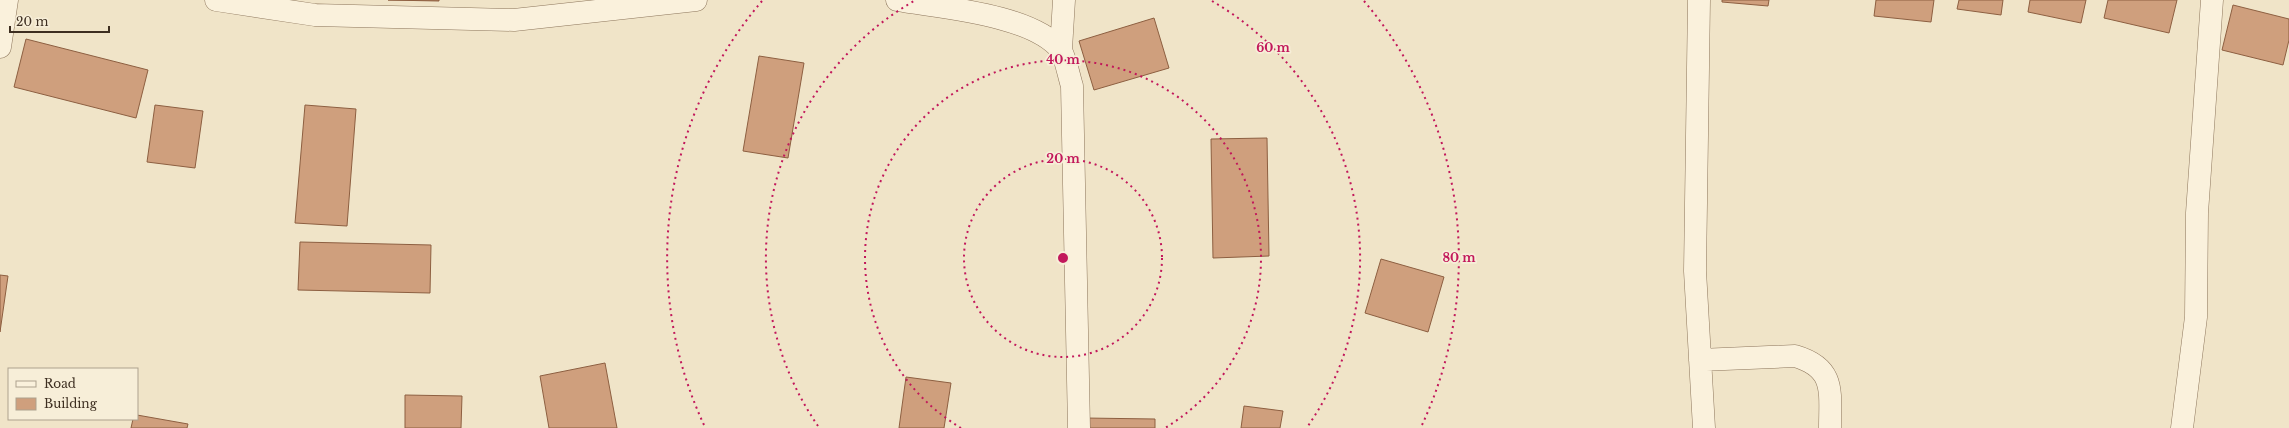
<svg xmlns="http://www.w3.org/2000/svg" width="2289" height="428" viewBox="0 0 2289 428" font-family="'Libre Baskerville',serif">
  <rect width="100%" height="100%" fill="#f0e4c8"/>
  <path fill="#cf9f7d" stroke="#8d5f41" d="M388,0H439V1Z
    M1722,0H1769L1768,6L1722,2Z
    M1876,0H1934L1931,22L1874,16Z
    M1959,0H2003L2001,15L1957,9Z
    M2030,0H2086L2081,23L2028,12Z
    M2108,0H2177L2169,33L2104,18Z
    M2233,5L2289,19V40L2283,65L2222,50Z
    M1154,18L1169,68L1094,90L1079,41Z
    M26,39L148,70L136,118L14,87Z
    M759,56L804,63L788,158L743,151Z
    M155,105L203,111L195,168L147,162Z
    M305,105L356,109L347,226L295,223Z
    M1267,138L1269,256L1213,258L1211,139Z
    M300,242L431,245L430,293L298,290Z
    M1381,259L1444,277L1428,332L1365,313Z
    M0,275L8,276L0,332Z
    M605,363L617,428H549L540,376Z
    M906,377L951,383L944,428H899Z
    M405,395L462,396L461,428H405Z
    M1244,406L1283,411L1280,428H1241Z
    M137,415L188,424L187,428H131L133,419H137Z
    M1085,418L1155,419V428H1085Z"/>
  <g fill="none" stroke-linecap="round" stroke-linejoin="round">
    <defs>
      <path id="minor" d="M216,0L315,15L514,20L696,0
        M897,0C941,8 1030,14 1060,49C1065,55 1069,77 1072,86L1079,428
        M1699,0L1695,271L1704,428
        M0,47L7,0
        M1061,49L1064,0
        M1700,360L1795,356C1836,368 1830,392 1830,428
        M2182,428L2196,317L2197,213L2212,0"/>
    </defs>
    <use href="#minor" stroke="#8d765c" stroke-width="23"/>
    <use href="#minor" stroke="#faf1dc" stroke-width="22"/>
  </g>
  <g fill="none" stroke="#c2185b" stroke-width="2" stroke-dasharray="2 4">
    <circle cx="1063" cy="258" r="99"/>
    <path d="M961 428A198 198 0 1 1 1165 428"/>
    <path d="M818 426A297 297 0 0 1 914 1M1212 1A297 297 0 0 1 1308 426"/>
    <path d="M704 425A396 396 0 0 1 762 1M1364 1A396 396 0 0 1 1422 425"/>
  </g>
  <circle cx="1063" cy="258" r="6" fill="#c2185b" stroke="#f7eed8" stroke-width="2"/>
  <g font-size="12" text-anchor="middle" font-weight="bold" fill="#c2185b" stroke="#f7eed8" stroke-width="3.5" stroke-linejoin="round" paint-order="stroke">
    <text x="1273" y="52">60 m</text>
    <text x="1063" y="64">40 m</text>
    <text x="1063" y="163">20 m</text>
    <text x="1459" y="262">80 m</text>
  </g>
  <rect x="8" y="368" width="130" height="52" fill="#f7eed8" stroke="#ada18e"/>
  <rect x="16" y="381" width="20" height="6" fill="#faf1dc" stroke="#ada18e"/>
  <text x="44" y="388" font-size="12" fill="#3d2e20">Road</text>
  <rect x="16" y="398" width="20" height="12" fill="#cf9f7d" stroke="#ada18e"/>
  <text x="44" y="408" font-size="12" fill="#3d2e20">Building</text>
  <path d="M10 26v6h99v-6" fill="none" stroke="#3d2e20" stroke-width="2"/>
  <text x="16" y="26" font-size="12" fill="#3d2e20" stroke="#f7eed8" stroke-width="3" paint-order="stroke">20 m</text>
</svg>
